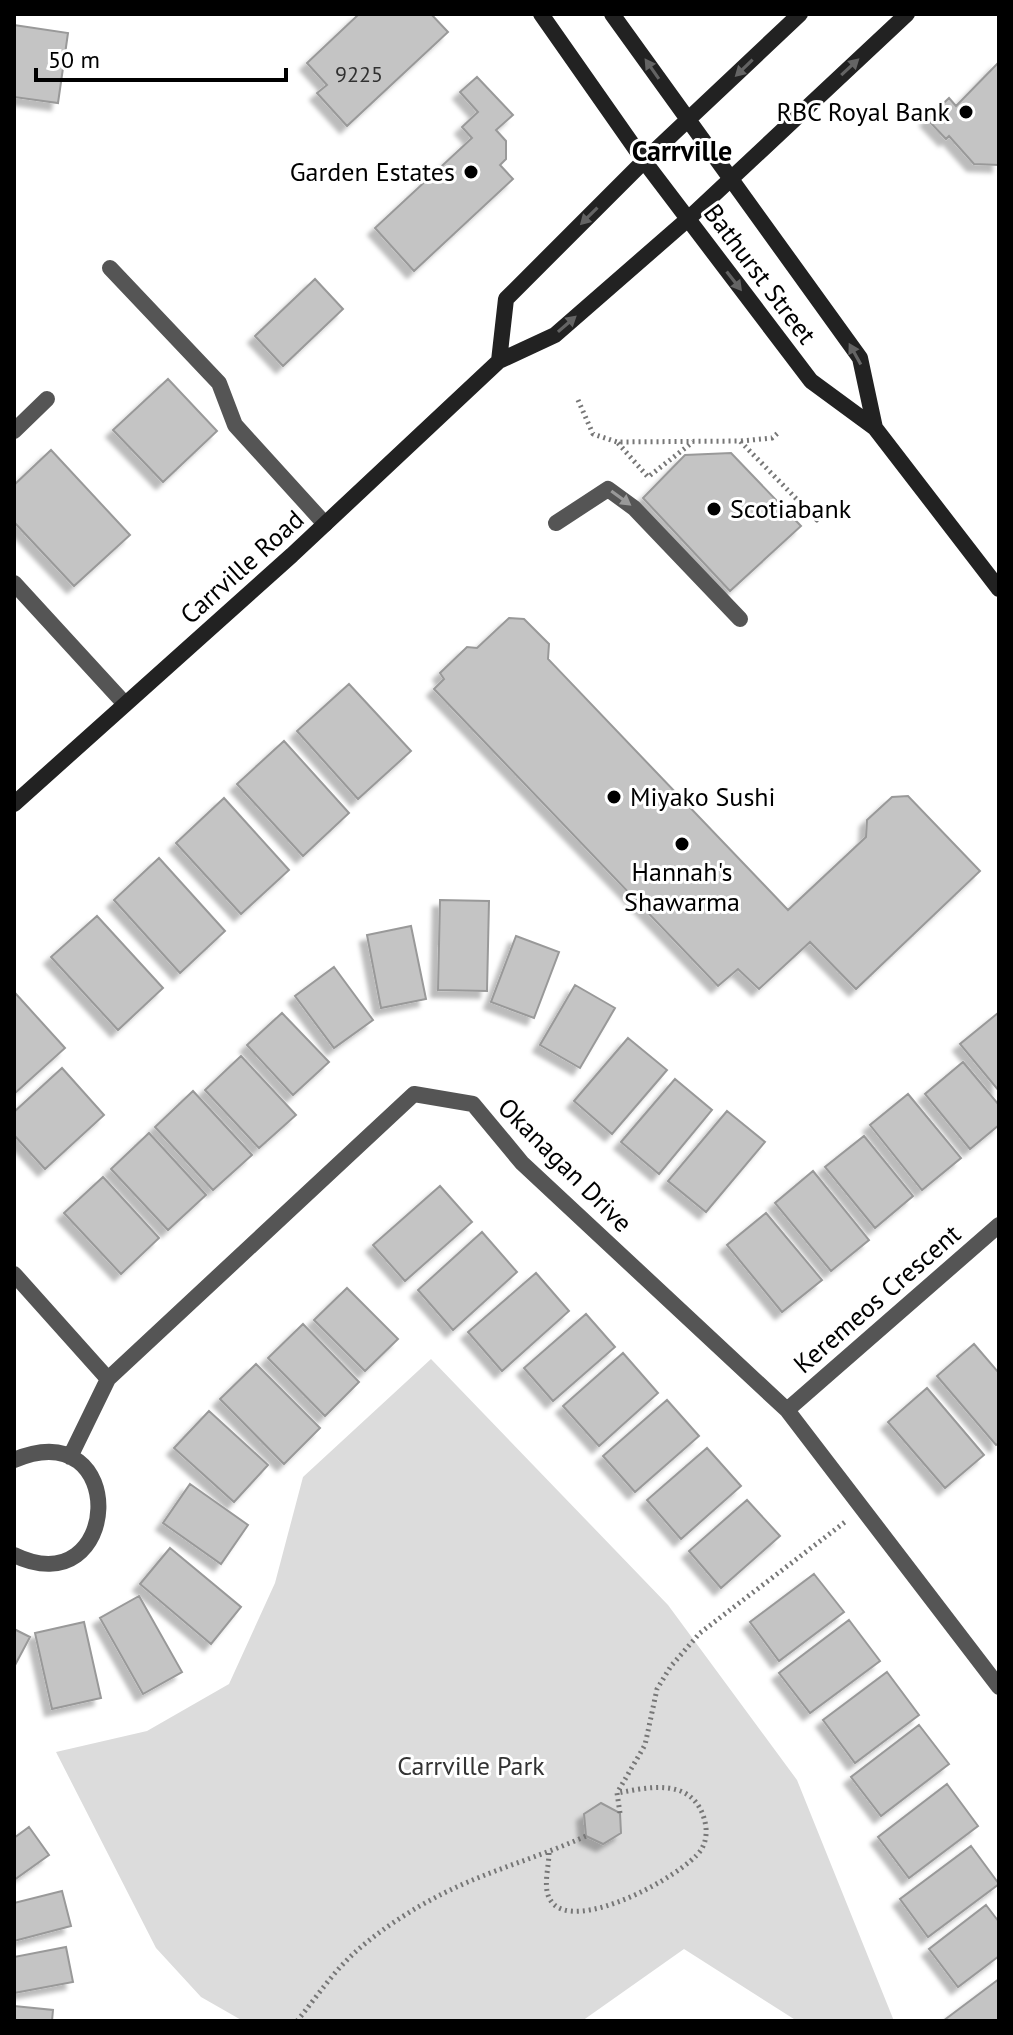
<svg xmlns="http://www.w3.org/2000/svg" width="1013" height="2035" viewBox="0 0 1013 2035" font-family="'PT Sans',sans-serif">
  <defs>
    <filter id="shadow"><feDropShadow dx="-7" dy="7" stdDeviation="2" flood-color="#0004"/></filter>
  </defs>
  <rect width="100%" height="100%" fill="#fff"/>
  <path fill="#dcdcdc" d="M431,1359L668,1605L797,1780L894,2021H797L684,1949L582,2021H243L201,1997L156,1948L56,1752L147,1731L229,1684L275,1583L303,1477Z"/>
  <path fill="#c4c4c4" stroke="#999" stroke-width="2" filter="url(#shadow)" d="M359,14H431L448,32L347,126L317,93L327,85L307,63Z
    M14,25L68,33L58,103L14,97Z
    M999,62V165L974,164L949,136L946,139L927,119L949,98L956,106Z
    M477,77L513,115L496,130L506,141V159L500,165L513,179L414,271L375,228L472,138L462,127L478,112L460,92Z
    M315,279L343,309L283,366L255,336Z
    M168,379L217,431L163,482L113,430Z
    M51,450L130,535L74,586L14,522V485Z
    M731,453L801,526L730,591L643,498L685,455Z
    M509,618L524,619L549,644L548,659L788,910L866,837L867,820L892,797L908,796L980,871L856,989L810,942L759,989L738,969L718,986L434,689L444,679L440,673L467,647L477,648Z
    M349,684L411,751L358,799L297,731Z
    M284,741L349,813L303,856L237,784Z
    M224,798L289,870L241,914L176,843Z
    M159,858L225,931L180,973L114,900Z
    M440,900L489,901L487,991L438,990Z
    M97,916L163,988L118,1030L51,957Z
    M411,926L426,999L381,1008L367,935Z
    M516,936L559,952L534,1018L491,1002Z
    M334,967L373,1020L334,1048L295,996Z
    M575,985L615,1008L580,1068L540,1045Z
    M16,994L65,1048L14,1094V996Z
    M282,1013L329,1062L293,1095L247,1045Z
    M998,1013H999V1091L960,1044Z
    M628,1038L667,1070L612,1134L574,1101Z
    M241,1056L296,1115L259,1148L205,1090Z
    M963,1062L999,1105V1125L970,1149L925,1094Z
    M62,1068L104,1115L45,1169L14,1135V1112Z
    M675,1079L712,1110L659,1174L621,1142Z
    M193,1091L252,1155L213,1190L155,1127Z
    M908,1094L961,1158L922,1190L870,1125Z
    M727,1111L765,1142L706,1212L668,1181Z
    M149,1133L206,1195L168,1230L111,1169Z
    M864,1136L913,1196L875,1228L825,1167Z
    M813,1171L869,1240L831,1271L775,1203Z
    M103,1177L159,1238L121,1274L64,1213Z
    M440,1186L472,1222L405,1281L373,1245Z
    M766,1213L822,1280L782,1312L727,1245Z
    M482,1232L517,1272L453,1330L418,1290Z
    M536,1273L569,1311L502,1371L468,1332Z
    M347,1288L398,1339L365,1371L314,1320Z
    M586,1314L615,1347L553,1401L524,1368Z
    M303,1324L359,1382L325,1416L268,1358Z
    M974,1344L999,1373V1443L996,1445L937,1376Z
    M623,1353L658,1393L599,1446L563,1406Z
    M256,1364L320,1428L284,1464L220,1399Z
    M927,1388L984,1455L945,1488L888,1422Z
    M667,1400L699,1436L635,1492L603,1456Z
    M209,1411L268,1465L234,1502L174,1448Z
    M707,1448L741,1486L681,1539L647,1500Z
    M190,1484L248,1525L221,1564L163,1523Z
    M747,1500L780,1536L721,1588L689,1551Z
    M170,1548L241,1607L211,1644L140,1584Z
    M814,1574L844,1612L779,1661L750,1622Z
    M139,1596L182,1672L143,1694L100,1618Z
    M849,1620L880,1661L810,1713L779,1673Z
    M84,1622L101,1698L52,1709L35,1633Z
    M14,1629L30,1637L14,1667Z
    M887,1672L919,1715L855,1763L823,1720Z
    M919,1725L949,1764L881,1816L851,1777Z
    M947,1784L978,1826L909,1878L878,1837Z
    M601,1803L620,1813L621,1833L603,1844L586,1836L584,1814Z
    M29,1827L49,1855L14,1880V1838Z
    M971,1846L999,1884L928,1937L900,1899Z
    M62,1891L71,1926L14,1941V1903Z
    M986,1905L999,1922V1956L958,1987L929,1949Z
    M66,1947L73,1982L14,1993V1957Z
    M999,1979V2021H943Z
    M14,2006L53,2010L52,2021H14Z"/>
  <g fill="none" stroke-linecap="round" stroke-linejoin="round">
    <path stroke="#777" stroke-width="5" stroke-dasharray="2 4" stroke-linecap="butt" d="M578,400L593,434L617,442L740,441L817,520L832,506
      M741,441L772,438L779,432
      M618,443L648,477L693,442
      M620,1813L617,1793L645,1745L657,1689L671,1666L700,1633L845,1522
      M549,1853C549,1867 542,1889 551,1901C574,1935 683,1876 701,1850C708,1839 707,1826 703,1815C689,1778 649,1787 618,1793
      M297,2021C315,1999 331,1975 352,1955C378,1931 412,1909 444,1893C490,1870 540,1857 586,1836"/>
    <path stroke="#555" stroke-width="16" d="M110,268L219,383L235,425L325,524
      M556,523L608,489L634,508L740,619"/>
    <path stroke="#555" stroke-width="16" d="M14,431L47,399
      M14,583L125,704
      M14,1274L108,1379
      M787,1410L999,1225
      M70,1457L108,1379L414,1094L473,1104L522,1163L787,1410L999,1687
      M14,1460C131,1411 122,1607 14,1555"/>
    <path stroke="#222" stroke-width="16" d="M541,14L644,161L811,381L875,428L999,589
      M612,14L860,358L875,428
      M499,361L506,299L644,161L800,14
      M14,804L292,555L499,361L555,335L688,219L907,14"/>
  </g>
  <defs><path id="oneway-solid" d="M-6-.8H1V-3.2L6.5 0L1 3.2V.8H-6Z" transform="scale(2)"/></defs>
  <g fill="#646464">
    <use href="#oneway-solid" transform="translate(850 67) rotate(-43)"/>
    <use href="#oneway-solid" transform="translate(744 68) rotate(136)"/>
    <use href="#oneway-solid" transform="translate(652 69) rotate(-125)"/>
    <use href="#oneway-solid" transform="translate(589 216) rotate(135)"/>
    <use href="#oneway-solid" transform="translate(734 281) rotate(52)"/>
    <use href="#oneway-solid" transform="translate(567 324) rotate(-41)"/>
    <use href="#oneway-solid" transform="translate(855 354) rotate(-119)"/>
  </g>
  <use fill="#999" href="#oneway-solid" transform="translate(621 498) rotate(36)"/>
  <g fill="#000" stroke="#fff" stroke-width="3">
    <circle cx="966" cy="112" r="8"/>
    <circle cx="471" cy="172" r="8"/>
    <circle cx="714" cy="509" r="8"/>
    <circle cx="614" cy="797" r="8"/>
    <circle cx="682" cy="844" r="8"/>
  </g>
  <g text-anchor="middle" stroke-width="6" stroke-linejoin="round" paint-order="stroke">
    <g font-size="22" fill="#313131">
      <text x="359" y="82">9225</text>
    </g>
    <g font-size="26" fill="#000" stroke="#fff" text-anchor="end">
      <text x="950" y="121">RBC Royal Bank</text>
      <text x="455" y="181">Garden Estates</text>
      <text x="730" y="518" text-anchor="start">Scotiabank</text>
      <text x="630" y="806" text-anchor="start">Miyako Sushi</text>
      <text x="682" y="881" text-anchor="middle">Hannah's<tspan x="682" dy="30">Shawarma</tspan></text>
    </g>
    <g font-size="26" fill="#000" stroke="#fff">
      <text transform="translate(760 274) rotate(53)" y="9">Bathurst Street</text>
      <text transform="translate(242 567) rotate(-42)" y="9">Carrville Road</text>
      <text transform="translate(565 1165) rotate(45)" y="9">Okanagan Drive</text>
      <text transform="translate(877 1299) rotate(-41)" y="9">Keremeos Crescent</text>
    </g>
    <g font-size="26" fill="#333" stroke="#fff">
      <text x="471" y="1775">Carrville Park</text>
    </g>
    <g font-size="28" font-weight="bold" fill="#000" stroke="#fff">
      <text x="682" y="161">Carrville</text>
    </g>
  </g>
  <rect width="1013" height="2035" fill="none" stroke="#000000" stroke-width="32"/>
  <path d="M36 68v12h250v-12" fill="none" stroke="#000000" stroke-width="4"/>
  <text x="48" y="68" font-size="24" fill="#000000" stroke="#ffffff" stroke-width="6" paint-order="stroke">50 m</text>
</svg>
